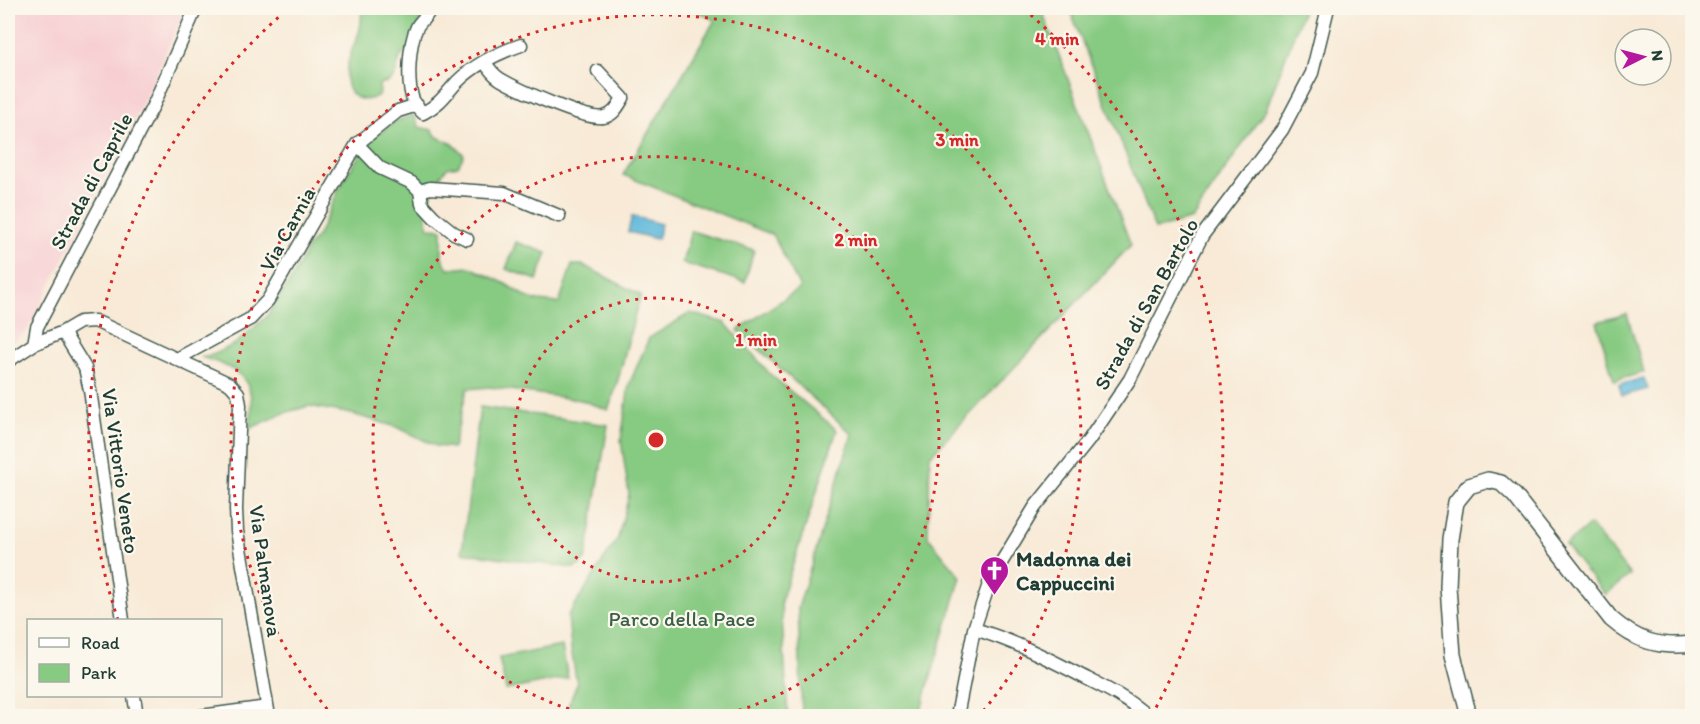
<svg xmlns="http://www.w3.org/2000/svg" width="1700" height="724" font-family="Itim,sans-serif">
  <style>
    .built { fill: #f7cfd3 }
    .green { fill: #87ca82; stroke: #53845b; stroke-width: 1.5 }
    .water { fill: #5db8db; stroke: #3e7a88; stroke-width: 1.5 }
    .lines { fill: none; stroke-linecap: round; stroke-linejoin: round }
    .minor-casing { stroke: #40574c; stroke-width: 15 }
    .tertiary-casing { stroke: #40574c; stroke-width: 18 }
    .minor { stroke: #fff; stroke-width: 12 }
    .tertiary { stroke: #fff; stroke-width: 15 }
    .ring { fill: none; stroke: #d62828; stroke-width: 3; stroke-dasharray: 3 6 }
    .labels { text-anchor: middle; dominant-baseline: central; stroke-width: 4.5; stroke-linejoin: round; paint-order: stroke }
    .street-label { font-size: 21px; fill: #1f3d34; stroke: #fbf7ec }
    .poi-label { font-size: 21px; font-weight: bold; fill: #1f3d34; stroke: #fbf7ec; text-anchor: start }
    .park-label { font-size: 21px; fill: #396048; stroke: #fbf7ec }
    .centre { fill: #d62828; stroke: #fbf7ec; stroke-width: 3 }
    .ring-label { font-size: 18px; text-anchor: middle; font-weight: bold; fill: #d62828; stroke: #fbf7ec; stroke-width: 4.5; stroke-linejoin: round; paint-order: stroke }
  </style>
  <rect width="100%" height="100%" fill="#fbf7ec"/>
  <filter id="ink" filterUnits="userSpaceOnUse"><feTurbulence type="fractalNoise" baseFrequency=".0167" numOctaves="2"/><feDisplacementMap in="SourceGraphic" scale="12" xChannelSelector="R" yChannelSelector="G"/><feConvolveMatrix kernelMatrix="1 2 1 2 8 2 1 2 1" color-interpolation-filters="sRGB"/></filter>
  <filter id="wash" filterUnits="userSpaceOnUse"><feTurbulence type="fractalNoise" baseFrequency=".008" numOctaves="4" result="noise"/><feDisplacementMap in="SourceGraphic" scale="24" xChannelSelector="R" yChannelSelector="G"/><feGaussianBlur stdDeviation="1.35" result="paint"/><feColorMatrix in="noise" values="0 0 0 0 0 0 0 0 0 0 0 0 0 0 0 0 0 1.4 0 .05"/><feComposite in="paint" operator="in"/></filter>
  <g filter="url(#wash)">
    <rect width="100%" height="100%" fill="#f8ead7"/>
    <path class="built" d="M 8,8 L 186,8 L 135,120 L 27,331 L 8,345 Z"/>
    <path class="green" d="M 362,8 L 425,8 L 409,49 C 393,57 402,74 388,82 C 385,83 382,83 379,84 L 380,94 C 373,99 366,102 358,98 C 335,89 351,51 358,35 C 362,27 361,16 362,8 Z
      M 689,8 L 1041,8 L 1131,245 L 930,456 L 928,537 L 961,577 L 919,716 L 802,716 L 798,608 L 852,434 L 738,330 L 800,288 L 773,235 L 623,175 L 715,20 Z
      M 1069,8 L 1304,8 L 1266,109 L 1192,219 L 1155,229 Z
      M 414,115 L 419,127 L 432,130 L 437,137 L 453,144 L 464,155 L 458,166 L 447,168 C 434,184 422,208 429,228 L 442,229 L 442,257 L 448,269 L 470,267 L 504,283 L 526,297 L 538,301 L 559,303 L 572,265 L 583,265 L 641,295 C 628,333 623,372 608,410 L 581,400 L 490,387 L 467,389 L 453,448 L 436,446 L 397,427 L 352,414 L 309,406 L 284,413 L 249,429 C 258,383 245,370 201,357 L 215,354 L 235,344 L 266,317 L 292,278 L 308,247 L 318,235 L 340,187 L 358,157 L 363,145 L 396,121 Z
      M 691,231 L 754,250 L 745,282 L 682,263 Z
      M 516,242 L 547,253 L 537,280 L 506,269 Z
      M 690,313 L 725,323 L 771,375 L 837,430 L 781,601 L 788,716 L 553,716 L 566,711 L 577,684 L 571,649 L 568,616 L 618,538 L 629,495 L 621,440 L 629,385 L 649,338 Z
      M 1627,314 L 1644,372 L 1614,381 L 1597,322 Z
      M 480,407 L 608,425 L 586,558 L 580,565 L 573,568 L 462,552 Z
      M 1590,525 L 1630,575 L 1605,595 L 1565,545 Z
      M 562,646 L 568,678 L 506,690 L 499,658 Z"/>
    <path class="water" d="M 632,216 L 661,224 L 657,239 L 628,232 Z
      M 1644,378 L 1648,389 L 1622,396 L 1619,385 Z"/>
  </g>
  <g filter="url(#ink)">
    <g class="lines">
      <defs>
        <path id="minor" d="M 430,8 C 429,16 421,19 417,27 C 409,43 406,85 414,102 C 416,106 420,110 423,113 C 440,104 445,95 457,82 C 474,65 498,53 521,45
          M 485,62 C 489,69 494,75 500,79 C 517,89 587,121 604,117 C 614,115 618,106 623,98 L 598,71
          M 357,144 L 380,168 L 412,183 L 420,191 L 422,204 L 434,217 L 454,233 L 467,239
          M 420,191 L 430,188 L 504,193 L 559,216
          M 63,332 L 85,368 L 90,390 L 123,620
          M 34,344 L 37,327 L 154,104 L 196,8
          M 177,359 L 250,319 L 268,300 L 357,144 L 398,111 L 417,105
          M 8,361 L 34,344 L 63,332 L 80,322 L 95,321 L 230,384 L 238,393 L 240,405 L 236,509 L 237,531 L 269,716
          M 974,629 C 1009,639 1043,656 1076,673 C 1101,686 1126,697 1147,716
          M 134,696 L 137,716
          M 201,716 L 267,707
          M 957,716 L 974,629 L 990,581 L 1035,507 L 1089,440 L 1130,379 L 1202,236 L 1282,130 L 1312,73 L 1328,8"/>
        <path id="tertiary" d="M 1469,716 L 1453,655 L 1448,587 L 1450,539 L 1456,502 L 1469,486 L 1488,480 L 1501,483 L 1515,496 L 1611,619 C 1636,641 1659,648 1692,644"/>
      </defs>
      <use href="#minor" class="minor-casing"/>
      <use href="#tertiary" class="tertiary-casing"/>
      <use href="#minor" class="minor"/>
      <use href="#tertiary" class="tertiary"/>
    </g>
  </g>
  <g class="ring">
    <circle cx="656" cy="440" r="142"/>
    <path d="M595 716A283 283 0 1 1 717 716"/>
    <path d="M333 716A425 425 0 1 1 979 716"/>
    <path d="M118 620A567 567 0 0 1 288 9M1024 9A567 567 0 0 1 1152 715"/>
  </g>
  <defs>
    <symbol id="church-pin" viewBox="-11 -11 22 30"><path d="M0 17L-7.5 6A9.5 9.5 0 1 1 7.5 6Z" fill="#b5179e" stroke="#fbf7ec"/><path d="M-1.2-6h2.4v3.5h3.3v2.4h-3.3V6h-2.4V-.1h-3.3v-2.4h3.3Z" fill="#fff"/></symbol>
  </defs>
  <g fill-rule="evenodd">
    <use href="#church-pin" x="978" y="554" width="33" height="45"/>
  </g>
  <g class="labels">
    <g class="street-label">
      <text transform="translate(91 181) rotate(-62)">Strada di Caprile</text>
      <text transform="translate(287 229) rotate(-61)">Via Carnia</text>
      <text transform="translate(1146 304) rotate(-61)">Strada di San Bartolo</text>
      <text transform="translate(121 471) rotate(82)">Via Vittorio Veneto</text>
      <text transform="translate(266 571) rotate(82)">Via Palmanova</text>
    </g>
    <g class="poi-label">
      <text x="1016" y="558">Madonna dei<tspan x="1016" dy="24">Cappuccini</tspan></text>
    </g>
    <g class="park-label">
      <text x="682" y="618">Parco della Pace</text>
    </g>
  </g>
  <circle cx="656" cy="440" r="9" class="centre"/>
  <g class="ring-label">
    <text x="1057" y="45">4 min</text>
    <text x="957" y="146">3 min</text>
    <text x="856" y="246">2 min</text>
    <text x="756" y="346">1 min</text>
  </g>
  <rect width="1700" height="724" fill="none" stroke="#fbf7ec" stroke-width="30"/>
  <rect x="27" y="619" width="195" height="78" fill="#fbf7ec" stroke="#a3ada2" stroke-width="1.5"/>
  <rect x="39" y="638" width="30" height="9" fill="#ffffff" stroke="#a3ada2" stroke-width="1.5"/>
  <text x="81" y="649" font-size="18" fill="#1f3d34">Road</text>
  <rect x="39" y="664" width="30" height="18" fill="#87ca82" stroke="#a3ada2" stroke-width="1.5"/>
  <text x="81" y="679" font-size="18" fill="#1f3d34">Park</text>
  <g transform="translate(1643 57) rotate(84)"><circle r="28" fill="#fbf7ec" stroke="#a3ada2" stroke-width="1.5"/>
  <path d="M0-4.5L10 22L0 15L-10 22Z" fill="#b5179e"/>
  <text y="-9" font-size="16" font-weight="bold" text-anchor="middle" fill="#1f3d34">N</text>
  </g>
</svg>
